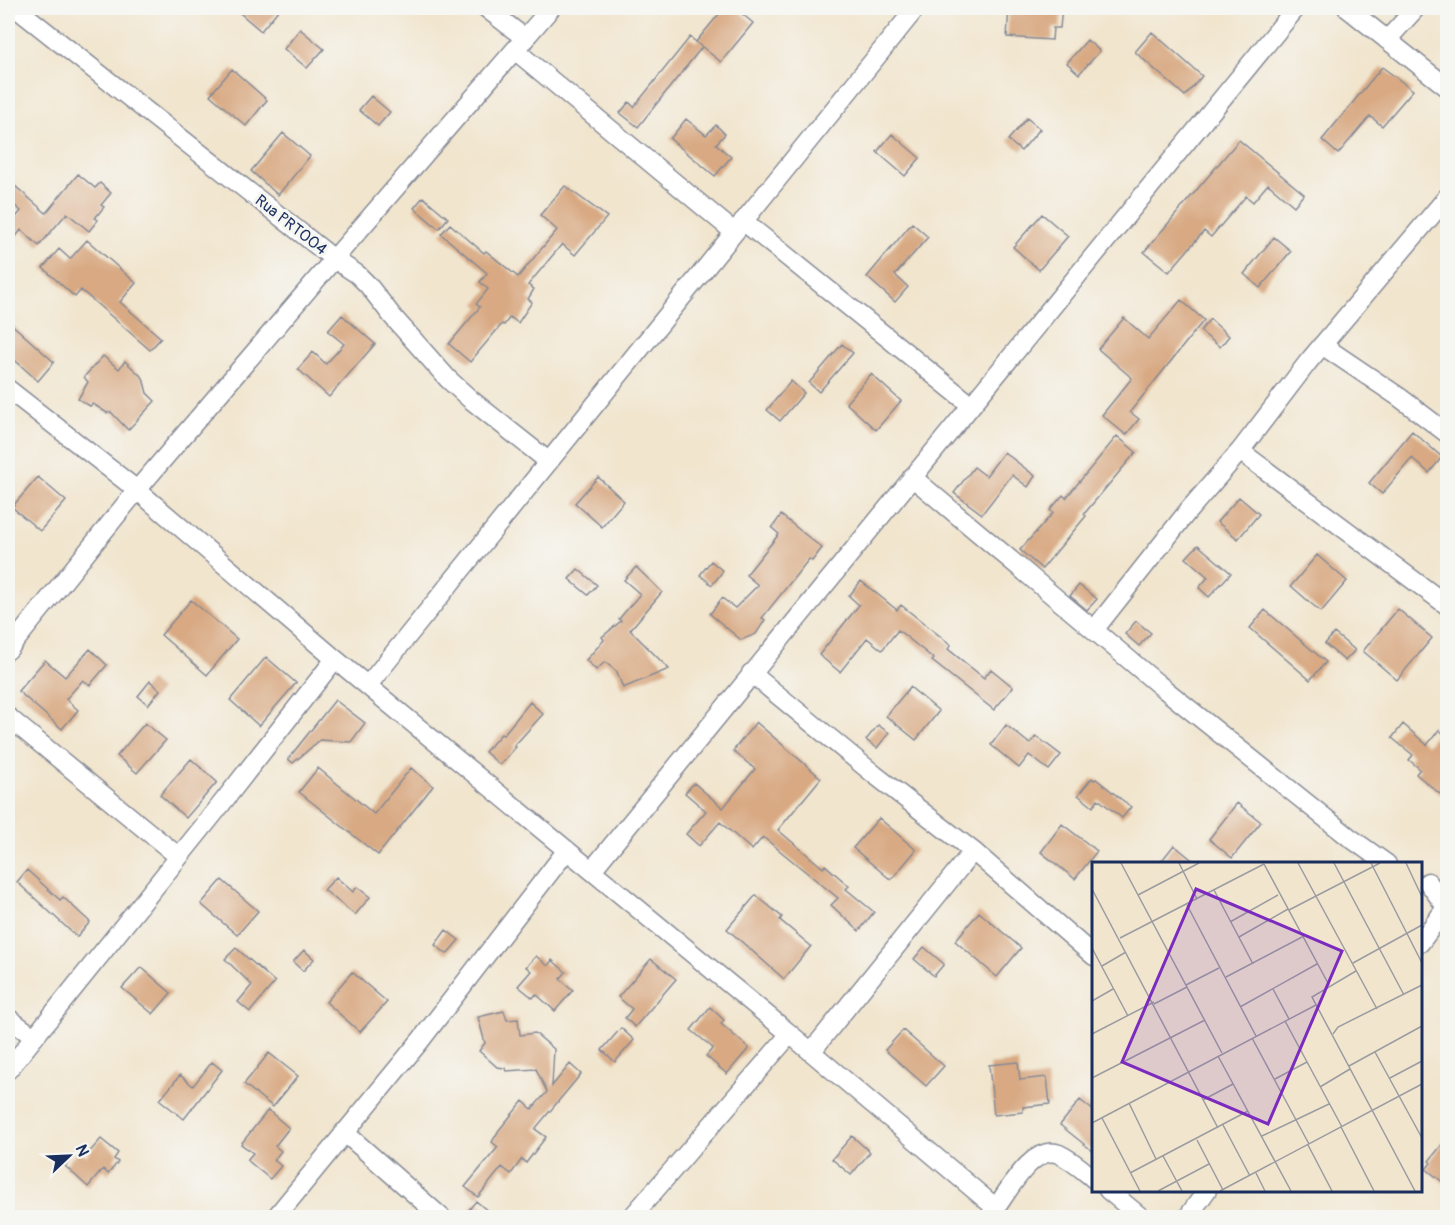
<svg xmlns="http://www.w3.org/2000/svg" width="1455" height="1225" font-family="Pangolin,sans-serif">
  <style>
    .building { fill: #d8a982 }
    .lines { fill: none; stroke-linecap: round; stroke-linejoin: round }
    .minor-casing { stroke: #868a96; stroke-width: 21 }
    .minor { stroke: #fff; stroke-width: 18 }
    .labels { text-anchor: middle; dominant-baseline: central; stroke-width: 6; stroke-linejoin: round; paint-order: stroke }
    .street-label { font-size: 16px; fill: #1b2f5e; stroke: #f6f6f2 }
    .inset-road { fill: none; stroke: #9b9ca1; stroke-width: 1.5 }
    .view { fill: #7b2cbf; fill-opacity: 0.15; stroke: #7b2cbf; stroke-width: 3 }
    .inset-edge { fill: none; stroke: #1b2f5e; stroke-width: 3 }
  </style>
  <rect width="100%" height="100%" fill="#f6f6f2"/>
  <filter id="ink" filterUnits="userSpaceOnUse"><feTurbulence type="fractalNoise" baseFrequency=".0167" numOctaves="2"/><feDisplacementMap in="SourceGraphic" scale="12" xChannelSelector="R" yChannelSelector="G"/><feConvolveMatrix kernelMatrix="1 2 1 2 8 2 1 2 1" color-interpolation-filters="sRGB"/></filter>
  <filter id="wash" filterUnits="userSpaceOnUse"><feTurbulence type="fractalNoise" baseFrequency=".008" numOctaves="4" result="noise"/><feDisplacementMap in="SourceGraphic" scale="24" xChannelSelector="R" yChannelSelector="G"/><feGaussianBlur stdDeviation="1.35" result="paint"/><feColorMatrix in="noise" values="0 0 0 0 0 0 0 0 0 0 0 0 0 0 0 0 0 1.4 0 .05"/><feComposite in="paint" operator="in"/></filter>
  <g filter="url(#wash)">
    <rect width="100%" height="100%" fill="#f1e5ce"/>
    <g id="blocks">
      <path class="building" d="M 234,8 L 280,8 L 261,31 Z
        M 724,8 L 735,8 L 753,23 L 721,62 L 696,42 Z
        M 1009,8 L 1062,8 L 1060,28 L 1053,28 L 1052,40 L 1007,37 Z
        M 300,29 L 324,49 L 307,68 L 284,49 Z
        M 1152,32 L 1202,76 L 1185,96 L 1135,52 Z
        M 690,37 L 702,47 L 638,127 L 620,113 L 629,102 L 634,107 Z
        M 1087,40 L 1100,51 L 1079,74 L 1067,63 Z
        M 1382,67 L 1413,90 L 1382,126 L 1370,116 L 1338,154 L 1322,140 Z
        M 232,69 L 267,100 L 246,126 L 210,95 Z
        M 371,96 L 390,112 L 378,126 L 359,110 Z
        M 1027,118 L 1040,129 L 1021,151 L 1008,140 Z
        M 686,119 L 706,135 L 716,125 L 725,134 L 716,144 L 731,157 L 715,176 L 670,139 Z
        M 283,133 L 310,156 L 278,195 L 251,171 Z
        M 892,134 L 920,158 L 905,176 L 877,152 Z
        M 1239,140 L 1304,194 L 1294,206 L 1268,184 L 1253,202 L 1246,196 L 1211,237 L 1204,231 L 1169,272 L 1144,252 Z
        M 78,174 L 95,188 L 100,183 L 111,193 L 101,205 L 104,207 L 95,218 L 98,220 L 89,231 L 67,213 L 39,246 L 21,230 L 8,247 L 8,227 L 21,211 L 8,200 L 8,180 L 46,213 Z
        M 565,186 L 607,217 L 575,255 L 562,244 L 528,285 L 534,289 L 528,299 L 532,302 L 518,323 L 510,317 L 504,325 L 502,324 L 470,362 L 449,344 L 480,307 L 476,304 L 488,289 L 480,282 L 487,273 L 441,234 L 450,224 L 484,253 L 486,251 L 518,277 L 557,230 L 540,215 Z
        M 423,197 L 448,218 L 439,229 L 414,208 Z
        M 1042,214 L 1068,236 L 1039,270 L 1013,247 Z
        M 912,223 L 928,237 L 895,275 L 908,287 L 895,302 L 867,277 Z
        M 1274,237 L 1291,251 L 1260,288 L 1244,274 Z
        M 87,240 L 136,283 L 120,302 L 161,338 L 150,350 L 81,290 L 75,297 L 43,268 L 59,249 L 70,259 Z
        M 1181,300 L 1204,320 L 1130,412 L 1139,419 L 1126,435 L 1102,415 L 1132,378 L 1098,349 L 1124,318 L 1148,339 Z
        M 342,315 L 375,344 L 329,397 L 298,369 L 313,352 L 326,364 L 344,344 L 328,331 Z
        M 1210,319 L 1229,336 L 1220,347 L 1200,331 Z
        M 8,321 L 54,362 L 38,381 L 8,354 Z
        M 842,344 L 853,353 L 819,392 L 809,383 Z
        M 103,356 L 119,369 L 125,361 L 143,378 L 147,393 L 155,401 L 128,430 L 111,412 L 107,413 L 93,404 L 90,406 L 78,399 L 88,382 L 84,377 Z
        M 871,374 L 901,401 L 876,430 L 846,403 Z
        M 791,381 L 804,393 L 780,421 L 767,410 Z
        M 1412,431 L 1442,457 L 1429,473 L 1412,458 L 1382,494 L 1369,483 Z
        M 1117,436 L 1136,452 L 1084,514 L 1086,516 L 1042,569 L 1020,550 L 1053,513 L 1050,510 L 1063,495 L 1066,498 Z
        M 1004,452 L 1035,476 L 1028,487 L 1012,475 L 982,514 L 954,493 L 974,467 L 986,476 Z
        M 38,477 L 66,501 L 40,531 L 12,507 Z
        M 598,477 L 624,501 L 602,527 L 575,503 Z
        M 1239,497 L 1259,514 L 1238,539 L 1217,522 Z
        M 781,515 L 822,548 L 812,561 L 809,559 L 762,618 L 765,620 L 756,634 L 741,640 L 710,614 L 722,598 L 735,608 L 758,585 L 746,575 L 779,534 L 772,528 Z
        M 1198,545 L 1231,573 L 1209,597 L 1199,588 L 1208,577 L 1186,558 Z
        M 1317,555 L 1347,581 L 1321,612 L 1291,586 Z
        M 711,561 L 723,571 L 712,585 L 700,575 Z
        M 636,567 L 662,592 L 630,630 L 669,669 L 623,688 L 617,672 L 605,662 L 596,670 L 586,660 L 604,640 L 602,637 L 621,621 L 619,619 L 640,594 L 624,580 Z
        M 578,569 L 597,585 L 588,595 L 569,579 Z
        M 861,581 L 897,610 L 901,605 L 951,645 L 948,649 L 984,678 L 991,669 L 1013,687 L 994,710 L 932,661 L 934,659 L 898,630 L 882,650 L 867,638 L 840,672 L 819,655 L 859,605 L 849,596 Z
        M 1079,585 L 1097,599 L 1087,610 L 1070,596 Z
        M 191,600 L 237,639 L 207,675 L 161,635 Z
        M 1398,609 L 1432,638 L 1397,680 L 1363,651 Z
        M 1265,610 L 1326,662 L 1310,680 L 1250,628 Z
        M 1136,621 L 1151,633 L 1139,646 L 1125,634 Z
        M 1334,633 L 1355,650 L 1345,661 L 1325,644 Z
        M 90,649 L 107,665 L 90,685 L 83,680 L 66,699 L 78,710 L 62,729 L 18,691 L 45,660 L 65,677 Z
        M 266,657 L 296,683 L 259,726 L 230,700 Z
        M 150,681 L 160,690 L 148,705 L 138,696 Z
        M 910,687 L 939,711 L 916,740 L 886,716 Z
        M 335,700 L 365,723 L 351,742 L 320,740 L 293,763 L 288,759 Z
        M 530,702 L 543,714 L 514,746 L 516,747 L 500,765 L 485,752 L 501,734 L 503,735 Z
        M 756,722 L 821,778 L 778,830 L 823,868 L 825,865 L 849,886 L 846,889 L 874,912 L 859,931 L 831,905 L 838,898 L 763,837 L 752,850 L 720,822 L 699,846 L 686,834 L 706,811 L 685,793 L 694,783 L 723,808 L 755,769 L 733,751 Z
        M 145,723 L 166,740 L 137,773 L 117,756 Z
        M 1403,724 L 1427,745 L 1439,730 L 1448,737 L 1448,784 L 1440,794 L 1416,774 L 1420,769 L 1409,760 L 1413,755 L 1392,738 Z
        M 878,725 L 889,733 L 877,748 L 866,740 Z
        M 1006,725 L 1030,744 L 1036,736 L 1061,755 L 1049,770 L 1029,755 L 1019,768 L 991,745 Z
        M 191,759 L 217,782 L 186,818 L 160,795 Z
        M 318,768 L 374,814 L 411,768 L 433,786 L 378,855 L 299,792 Z
        M 1092,778 L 1094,780 L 1096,779 L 1131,807 L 1122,818 L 1098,799 L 1093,807 L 1078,795 Z
        M 1237,803 L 1261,822 L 1232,858 L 1209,839 Z
        M 879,818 L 916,850 L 891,880 L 853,848 Z
        M 1062,824 L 1097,851 L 1075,879 L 1041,852 Z
        M 1174,845 L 1197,864 L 1159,864 Z
        M 27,870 L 60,900 L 63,897 L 90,922 L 77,937 L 17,882 Z
        M 336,877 L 353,892 L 357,887 L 370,897 L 355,915 L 324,890 Z
        M 222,880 L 258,911 L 237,935 L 201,904 Z
        M 756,895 L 782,917 L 780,920 L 811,946 L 784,979 L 727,929 Z
        M 979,912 L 1021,948 L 997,977 L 955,941 Z
        M 446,930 L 459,940 L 447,954 L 435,945 Z
        M 924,947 L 944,964 L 934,976 L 914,959 Z
        M 236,948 L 275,982 L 250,1012 L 238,1002 L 252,985 L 225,959 Z
        M 304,950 L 314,959 L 303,971 L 293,962 Z
        M 536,956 L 548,966 L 552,960 L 566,972 L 560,979 L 573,990 L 555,1011 L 536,994 L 533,998 L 518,986 L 531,971 L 526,967 Z
        M 651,959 L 676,979 L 635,1027 L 625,1018 L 632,1009 L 618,997 Z
        M 141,967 L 171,993 L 153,1014 L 122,988 Z
        M 352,972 L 387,1002 L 360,1032 L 326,1002 Z
        M 710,1007 L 724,1020 L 721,1024 L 749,1048 L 727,1074 L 706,1056 L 713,1048 L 691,1030 Z
        M 504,1011 L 507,1020 L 518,1019 L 520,1035 L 535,1033 L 554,1049 L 552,1086 L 570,1064 L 581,1074 L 535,1129 L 546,1137 L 526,1163 L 522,1159 L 511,1174 L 502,1167 L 478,1197 L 465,1187 L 498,1147 L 492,1142 L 499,1130 L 523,1101 L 532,1109 L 547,1092 L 536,1069 L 506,1071 L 505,1068 L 497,1067 L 479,1051 L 485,1043 L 478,1017 Z
        M 621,1028 L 634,1040 L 615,1062 L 602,1050 Z
        M 903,1030 L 944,1066 L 926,1086 L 885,1050 Z
        M 269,1053 L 298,1076 L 273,1107 L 244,1084 Z
        M 212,1062 L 222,1070 L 184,1119 L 160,1100 L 180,1075 L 193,1086 Z
        M 1018,1062 L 1020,1080 L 1047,1077 L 1050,1104 L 1023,1107 L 1023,1112 L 994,1115 L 989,1065 Z
        M 1080,1100 L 1094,1111 L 1094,1152 L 1060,1125 Z
        M 268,1110 L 289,1128 L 275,1146 L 281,1151 L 274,1160 L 281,1166 L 270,1179 L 247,1160 L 253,1153 L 241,1144 Z
        M 852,1136 L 870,1152 L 851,1175 L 832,1159 Z
        M 1448,1137 L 1448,1186 L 1426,1169 L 1431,1163 L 1429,1161 Z
        M 101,1139 L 118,1153 L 114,1159 L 118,1162 L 108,1174 L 103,1169 L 88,1187 L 65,1166 L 79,1149 L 86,1156 Z
        M 476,1201 L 496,1218 L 462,1218 Z"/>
    </g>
  </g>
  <g filter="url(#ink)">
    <use href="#blocks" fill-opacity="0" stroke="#868a96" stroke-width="1.5"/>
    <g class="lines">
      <defs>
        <path id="minor" d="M 16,8 L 334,259 L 357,274 L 368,285 L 393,317 L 448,379 L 470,399 L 548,461
          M 486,8 L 526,39
          M 1347,8 L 1448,88
          M 1387,40 L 1416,8
          M 516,51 L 734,232
          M 743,221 L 971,405
          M 1322,345 L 1399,397 L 1448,434
          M 8,389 L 137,490 L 335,659 L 790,1034 L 996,1208
          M 1240,451 L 1448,606
          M 912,477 L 1158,684 L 1349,837 L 1387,864
          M 1094,630 L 1188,511 L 1240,451 L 1308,362 L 1448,196
          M 8,650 L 137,490 L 334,259 L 551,8
          M 751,673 L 875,775 L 973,851 L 1094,956
          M 368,685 L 916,8
          M 8,717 L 179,857
          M 592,870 L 1296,8
          M 1428,882 L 1446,907
          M 1420,943 L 1448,905
          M 8,1018 L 34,1037
          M 811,1052 L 973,851
          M 8,1070 L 219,807 L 335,659
          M 344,1132 L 442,1218
          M 1108,1190 L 1142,1218
          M 990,1216 C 1005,1198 1031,1143 1059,1154 C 1072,1160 1083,1170 1094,1179
          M 275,1218 L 420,1041 L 567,850
          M 631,1218 L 790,1034
          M 1187,1218 L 1207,1190"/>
      </defs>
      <use href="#minor" class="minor-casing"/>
      <use href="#minor" class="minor"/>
    </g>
  </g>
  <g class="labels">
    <g class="street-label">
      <text transform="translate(291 225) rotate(38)">Rua PRT004</text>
    </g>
  </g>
  <g transform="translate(1092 862)">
    <rect width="330" height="330" fill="#f1e5ce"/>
    <path class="inset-road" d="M 29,1 L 130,191M 87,1 L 105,37M 206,1 L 285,147M 242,1 L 312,133M 279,1 L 330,101M 314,1 L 330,35M 172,2 L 237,123M 0,27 L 126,266M 122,28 L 161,102M 46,33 L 107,1M 95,43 L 164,174M 197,48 L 288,1M 138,60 L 186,33M 147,75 L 196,47M 28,76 L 172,2M 0,86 L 36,154M 261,101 L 330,63M 10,104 L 34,90M 264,109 L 220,135 L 323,329M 134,115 L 212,74M 94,123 L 127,106M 181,127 L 197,157M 0,139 L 21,127M 62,142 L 95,125M 148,145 L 225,102M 193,159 L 250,265M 0,172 L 62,140M 241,172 L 246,165 L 330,123M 160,176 L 217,282M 283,190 L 330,276M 126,194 L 199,329M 257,204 L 330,164M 0,216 L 113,158M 298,216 L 330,199M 183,217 L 215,200M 228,225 L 258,207M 111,238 L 141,222M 37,241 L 64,297M 10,256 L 48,329M 0,261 L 224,143M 131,263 L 158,314M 249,265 L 282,329M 170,274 L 237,242M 105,278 L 131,328M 216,283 L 240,329M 71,294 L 90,329M 38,311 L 156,249M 164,311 L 173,329M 66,329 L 117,302M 128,329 L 330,222"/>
    <path class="view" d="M 104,27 L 250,89 L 176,262 L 30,200 Z"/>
    <rect width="330" height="330" class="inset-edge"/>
  </g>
  <rect width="1455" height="1225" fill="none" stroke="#f6f6f2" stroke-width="30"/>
  <g transform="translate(69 1156) rotate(67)" stroke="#f6f6f2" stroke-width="4.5" paint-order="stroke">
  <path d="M0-4.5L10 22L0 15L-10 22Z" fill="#1b2f5e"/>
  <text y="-9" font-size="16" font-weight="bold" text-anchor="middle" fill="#1b2f5e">N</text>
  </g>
</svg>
